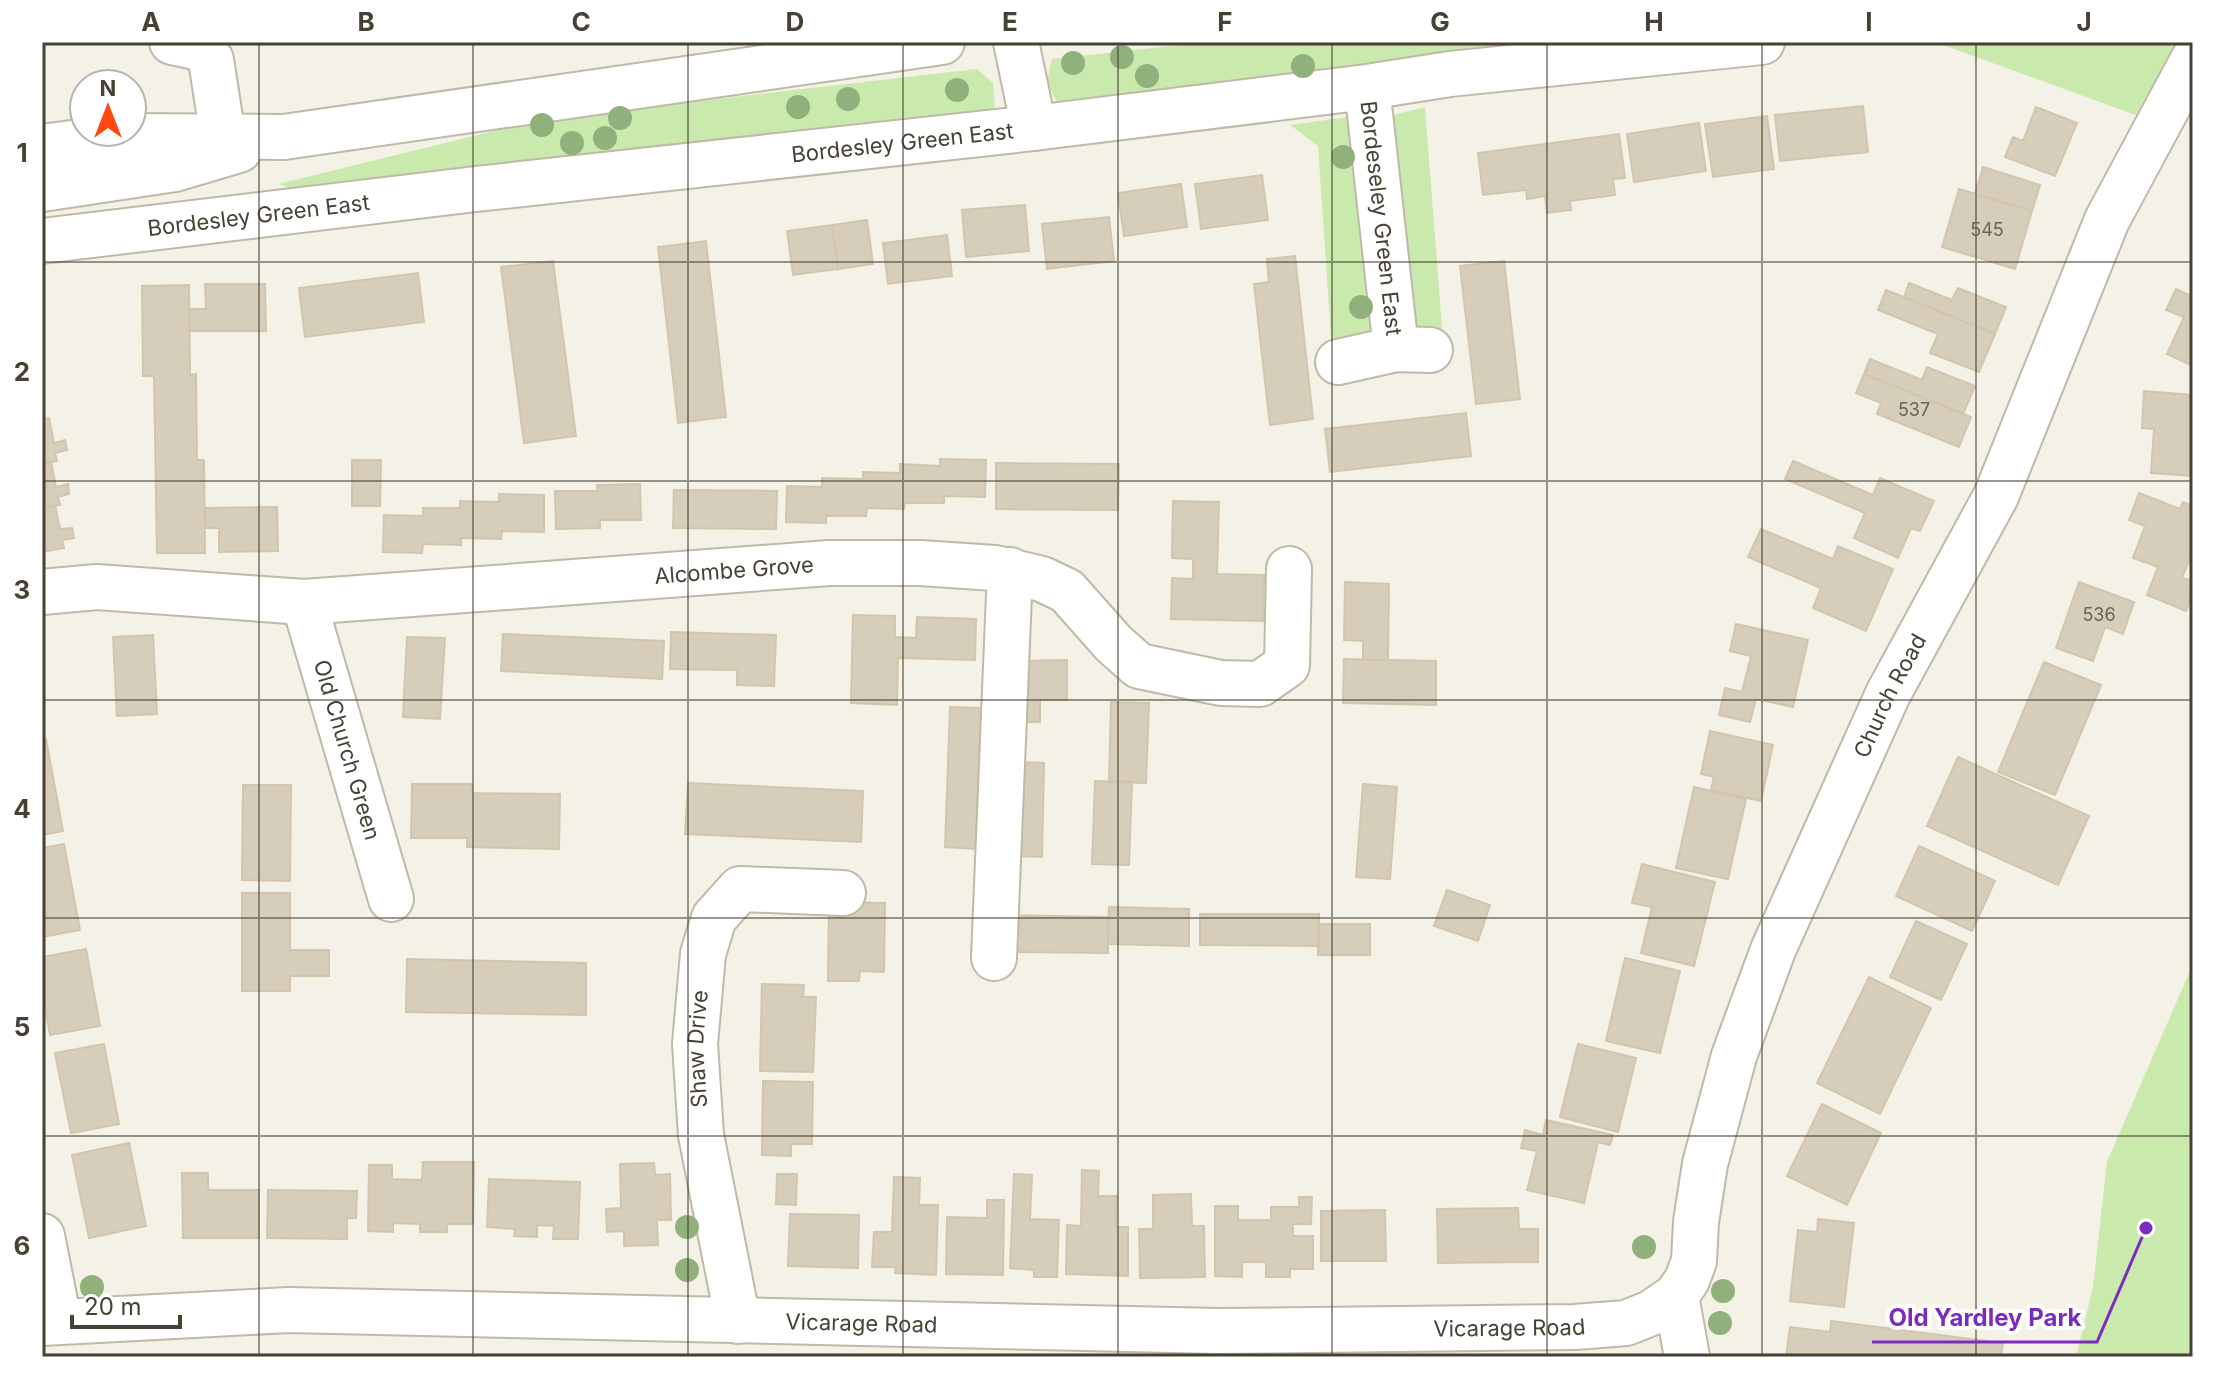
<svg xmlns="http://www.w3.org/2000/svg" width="2235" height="1399" font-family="Inter,sans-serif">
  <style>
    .green { fill: #c9eaac }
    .building { fill: #d6cdbb; stroke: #d1c6ad; stroke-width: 2 }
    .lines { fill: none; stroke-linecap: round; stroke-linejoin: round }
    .minor-casing { stroke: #c0b9a8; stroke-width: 48 }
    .minor { stroke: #fff; stroke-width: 44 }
    .tree { fill: #90b07c }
    .grid { fill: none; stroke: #474135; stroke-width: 2; stroke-opacity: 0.55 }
    .labels { text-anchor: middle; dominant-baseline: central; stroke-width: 8; stroke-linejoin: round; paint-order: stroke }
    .number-label { font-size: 18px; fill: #6b6456 }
    .street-label { font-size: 22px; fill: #474135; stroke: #fff }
    .leader { fill: none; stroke: #7b2cbf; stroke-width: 3 }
    .callout-dot { fill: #7b2cbf; stroke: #fff; stroke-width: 3 }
    .callout-label { font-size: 24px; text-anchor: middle; font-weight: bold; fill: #7b2cbf; stroke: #fff; stroke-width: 8; stroke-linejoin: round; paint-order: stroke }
    .neatline { fill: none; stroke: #474135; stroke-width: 3 }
    .grid-label { font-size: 26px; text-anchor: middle; font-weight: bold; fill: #474135 }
  </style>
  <rect width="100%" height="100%" fill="#f4f1e6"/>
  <path class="green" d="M 1209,42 L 1590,42 L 1057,102 L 1047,81 L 1052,59 Z
    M 1943,42 L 2176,42 L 2141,117 L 1943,45 Z
    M 977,69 L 993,83 L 995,107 L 970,120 L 296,190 L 278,184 L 543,119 Z
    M 1425,107 L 1443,340 L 1409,335 L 1388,124 L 1394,115 Z
    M 1348,117 L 1359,128 L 1382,335 L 1332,352 L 1318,146 L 1290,125 Z
    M 2193,964 L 2193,1357 L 2076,1357 L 2093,1287 L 2107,1162 Z"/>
  <path class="building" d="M 1863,106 L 1868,152 L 1780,161 L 1775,115 Z
    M 2036,107 L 2077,123 L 2055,176 L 2005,157 L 2013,137 L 2023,141 Z
    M 1767,116 L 1774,169 L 1713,177 L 1705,124 Z
    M 1699,123 L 1706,171 L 1634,182 L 1627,134 Z
    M 1619,134 L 1625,178 L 1613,179 L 1615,195 L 1570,201 L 1571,210 L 1547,213 L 1545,196 L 1527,199 L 1526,190 L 1483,195 L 1478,153 Z
    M 1983,167 L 2040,185 L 2032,211 L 1975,194 Z
    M 1262,175 L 1268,220 L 1201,229 L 1195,184 Z
    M 1181,184 L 1187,227 L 1124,236 L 1118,193 Z
    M 1959,189 L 2032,211 L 2015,269 L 1942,247 Z
    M 1025,205 L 1029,251 L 966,257 L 962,210 Z
    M 1109,217 L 1114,261 L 1047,269 L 1042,224 Z
    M 867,220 L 873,264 L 838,269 L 832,225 Z
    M 832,225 L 838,269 L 793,275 L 787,231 Z
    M 947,235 L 952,276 L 888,284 L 883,243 Z
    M 706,241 L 726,417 L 678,423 L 658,247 Z
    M 1295,256 L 1313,419 L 1270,425 L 1254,284 L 1269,282 L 1267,259 Z
    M 553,261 L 576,436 L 524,443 L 501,267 Z
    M 1504,261 L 1520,399 L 1476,404 L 1460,266 Z
    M 418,273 L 424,322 L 305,337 L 299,288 Z
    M 1909,283 L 1952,300 L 1958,288 L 2006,307 L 1995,334 L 1904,297 Z
    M 205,284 L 265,284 L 266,331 L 189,331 L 189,309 L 206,309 Z
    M 189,285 L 190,375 L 196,374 L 197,460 L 204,460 L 205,553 L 157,553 L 154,376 L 143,376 L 142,286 Z
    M 2176,289 L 2193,297 L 2193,366 L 2167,354 L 2184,317 L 2166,310 Z
    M 1886,290 L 1995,334 L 1979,372 L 1930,353 L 1938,334 L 1878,310 Z
    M 1870,359 L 1922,380 L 1927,367 L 1975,386 L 1963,414 L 1864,374 Z
    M 1864,374 L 1971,417 L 1959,447 L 1877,414 L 1881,403 L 1856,393 Z
    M 2144,391 L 2193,395 L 2193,476 L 2151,473 L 2154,429 L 2142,428 Z
    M 1466,413 L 1471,456 L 1330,472 L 1325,429 Z
    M 49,418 L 54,443 L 65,440 L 67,450 L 55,453 L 57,461 L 42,464 L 42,419 Z
    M 940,459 L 986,460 L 985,497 L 944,496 L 944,503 L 905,503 L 904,509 L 867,508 L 866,516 L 826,516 L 826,523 L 786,522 L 787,486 L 822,487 L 822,478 L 863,479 L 863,472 L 900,473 L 900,464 L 940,466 Z
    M 352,460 L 381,460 L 380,506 L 352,506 Z
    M 51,461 L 56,487 L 68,484 L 69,494 L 58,497 L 60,505 L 42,508 L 42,463 Z
    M 1793,461 L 1873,495 L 1880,478 L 1934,501 L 1920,531 L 1911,528 L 1898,558 L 1854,538 L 1865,513 L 1785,479 Z
    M 996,463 L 1119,464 L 1118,510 L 996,509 Z
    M 640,484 L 641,520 L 600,520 L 600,528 L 556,529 L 555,491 L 598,491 L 597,485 Z
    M 674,490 L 777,491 L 776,529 L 673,528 Z
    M 2139,493 L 2180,509 L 2183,502 L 2193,506 L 2193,550 L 2182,578 L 2193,581 L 2193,593 L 2186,611 L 2147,595 L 2158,567 L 2133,558 L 2145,526 L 2129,520 Z
    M 499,494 L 544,495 L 544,532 L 502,531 L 501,539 L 461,538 L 461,545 L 423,544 L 422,553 L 383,552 L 384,515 L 423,516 L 423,508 L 460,508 L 460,501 L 499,502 Z
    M 1173,501 L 1219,502 L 1217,574 L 1264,575 L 1263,621 L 1171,619 L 1172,578 L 1193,579 L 1193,559 L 1172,558 Z
    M 55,505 L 60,529 L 72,528 L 74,538 L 62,540 L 64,548 L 42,552 L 42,507 Z
    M 277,507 L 278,551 L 219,552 L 219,528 L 205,528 L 205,508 Z
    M 1761,529 L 1833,559 L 1838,546 L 1893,569 L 1866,631 L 1813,608 L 1821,588 L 1748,557 Z
    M 1345,582 L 1389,584 L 1388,660 L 1363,660 L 1363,641 L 1344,640 Z
    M 2079,582 L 2134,602 L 2123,634 L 2105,627 L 2093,661 L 2056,648 Z
    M 853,615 L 895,616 L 895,637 L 916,638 L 917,617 L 976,619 L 975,660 L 898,658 L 897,705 L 851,703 Z
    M 1736,624 L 1808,640 L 1793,707 L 1756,699 L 1750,722 L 1719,715 L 1725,688 L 1742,692 L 1751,656 L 1730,651 Z
    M 671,632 L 776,635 L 774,686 L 737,685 L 737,670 L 670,669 Z
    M 503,634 L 664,641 L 662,679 L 501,671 Z
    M 153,635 L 157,714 L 117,716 L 113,637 Z
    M 407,637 L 445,638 L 440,719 L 403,717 Z
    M 1344,659 L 1436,661 L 1436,705 L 1343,703 Z
    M 1067,660 L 1067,700 L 1040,700 L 1040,722 L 1018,722 L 1018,661 Z
    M 2044,662 L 2101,685 L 2055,795 L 1998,772 Z
    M 1111,702 L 1149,703 L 1146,783 L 1109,782 Z
    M 950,707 L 982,708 L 977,849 L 945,847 Z
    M 1710,731 L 1773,745 L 1761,801 L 1711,790 L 1714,777 L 1701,774 Z
    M 46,739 L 63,831 L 42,835 L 42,740 Z
    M 1958,757 L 2089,816 L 2058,885 L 1927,826 Z
    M 1017,762 L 1044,763 L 1042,857 L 1015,856 Z
    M 1095,781 L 1132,782 L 1129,865 L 1092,864 Z
    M 688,783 L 863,791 L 861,842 L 685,834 Z
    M 412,784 L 472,784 L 472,793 L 560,794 L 559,849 L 467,847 L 467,838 L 411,838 Z
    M 1363,784 L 1397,787 L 1390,879 L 1356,877 Z
    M 243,785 L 291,785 L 290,881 L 242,880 Z
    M 1694,787 L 1746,799 L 1728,879 L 1676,868 Z
    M 64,844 L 80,930 L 42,937 L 42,848 Z
    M 1919,846 L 1995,881 L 1972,931 L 1896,896 Z
    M 1642,864 L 1715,882 L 1694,966 L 1641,953 L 1652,907 L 1632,903 Z
    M 1447,890 L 1490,905 L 1478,941 L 1434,926 Z
    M 242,893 L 290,893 L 290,950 L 329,950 L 329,976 L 290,976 L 290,991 L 242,991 Z
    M 829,902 L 885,903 L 884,972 L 860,971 L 859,981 L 828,981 Z
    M 1109,907 L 1189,909 L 1189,946 L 1108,944 Z
    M 1200,914 L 1319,914 L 1319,946 L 1200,945 Z
    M 1009,915 L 1108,917 L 1108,953 L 1009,952 Z
    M 1916,921 L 1967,944 L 1941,1000 L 1890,977 Z
    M 1319,924 L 1370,924 L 1370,955 L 1318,955 Z
    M 86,949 L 100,1026 L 50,1035 L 42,989 L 42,957 Z
    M 1625,958 L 1680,971 L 1660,1053 L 1606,1041 Z
    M 407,959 L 586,963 L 586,1015 L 406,1012 Z
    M 1869,977 L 1931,1008 L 1880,1114 L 1817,1083 Z
    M 762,984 L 804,985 L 803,997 L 816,997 L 813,1072 L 760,1071 Z
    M 104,1044 L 119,1124 L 71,1133 L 55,1053 Z
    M 1578,1044 L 1636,1058 L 1618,1132 L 1560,1117 Z
    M 763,1081 L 813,1082 L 812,1144 L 791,1144 L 791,1156 L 762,1155 Z
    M 1822,1104 L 1881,1133 L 1847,1205 L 1787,1176 Z
    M 1546,1120 L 1613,1135 L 1610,1145 L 1598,1142 L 1584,1203 L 1527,1190 L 1537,1151 L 1521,1148 L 1525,1130 L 1543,1135 Z
    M 129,1143 L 146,1226 L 89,1238 L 72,1155 Z
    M 423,1162 L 474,1162 L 473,1224 L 447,1224 L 447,1232 L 420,1232 L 420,1224 L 393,1223 L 393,1232 L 368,1231 L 369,1165 L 392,1165 L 392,1179 L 422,1180 Z
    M 654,1163 L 655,1175 L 670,1174 L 671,1220 L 657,1220 L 658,1245 L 624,1246 L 624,1231 L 607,1232 L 606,1209 L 621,1208 L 620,1164 Z
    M 1082,1170 L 1099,1171 L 1098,1196 L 1117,1196 L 1116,1227 L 1128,1227 L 1128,1276 L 1066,1274 L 1067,1225 L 1081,1226 Z
    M 182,1173 L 208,1173 L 208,1190 L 259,1190 L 259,1238 L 183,1238 Z
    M 777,1174 L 797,1174 L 796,1205 L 776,1204 Z
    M 1014,1174 L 1032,1175 L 1030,1219 L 1059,1220 L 1057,1277 L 1034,1277 L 1034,1270 L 1010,1268 Z
    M 894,1177 L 920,1178 L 919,1205 L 938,1205 L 936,1275 L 895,1273 L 896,1267 L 872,1267 L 874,1232 L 892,1232 Z
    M 489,1179 L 580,1182 L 578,1239 L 553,1239 L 554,1226 L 537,1225 L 537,1237 L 514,1236 L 515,1229 L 487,1227 Z
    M 268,1190 L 357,1191 L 356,1218 L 347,1218 L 347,1239 L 267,1238 Z
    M 1191,1194 L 1192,1226 L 1204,1226 L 1205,1277 L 1140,1278 L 1139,1229 L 1153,1229 L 1153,1195 Z
    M 1299,1197 L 1312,1197 L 1311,1224 L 1293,1224 L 1293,1236 L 1313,1236 L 1313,1269 L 1290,1269 L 1290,1277 L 1266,1277 L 1266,1262 L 1242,1262 L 1242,1277 L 1215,1276 L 1215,1206 L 1238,1206 L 1238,1220 L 1271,1220 L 1271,1207 L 1299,1207 Z
    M 987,1200 L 1004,1200 L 1003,1275 L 946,1274 L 947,1217 L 987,1218 Z
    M 1518,1208 L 1519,1229 L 1538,1229 L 1538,1262 L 1438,1263 L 1437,1209 Z
    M 1385,1210 L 1386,1261 L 1321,1261 L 1321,1211 Z
    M 790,1214 L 859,1215 L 858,1268 L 788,1266 Z
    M 1818,1219 L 1854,1223 L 1844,1307 L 1790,1301 L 1798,1230 L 1817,1232 Z
    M 1831,1321 L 2003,1343 L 2001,1357 L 1786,1357 L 1790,1327 L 1830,1332 Z"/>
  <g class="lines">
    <defs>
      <g id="minor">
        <path d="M 172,42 L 200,48 L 211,60 L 223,137"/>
        <path d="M 1016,42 L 1034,128"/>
        <path id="s1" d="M 1367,87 L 1396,349"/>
        <path d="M 42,147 L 124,136 L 284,137 L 942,42"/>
        <path d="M 42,189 L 175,169 L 239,150"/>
        <path id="s2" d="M 42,241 L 476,189 L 1034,128 L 1367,87 L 1450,74 L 1762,42"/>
        <path d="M 1338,362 L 1396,349 L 1430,350"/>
        <path id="s3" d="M 42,592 L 97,587 L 304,602 L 829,563 L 920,563 L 995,568 L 1042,579 L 1067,591 L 1114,644 L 1139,666 L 1221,683 L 1260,684 L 1287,665 L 1289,569"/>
        <path id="s4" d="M 304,602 L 391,899"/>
        <path d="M 994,958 L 1010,570"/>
        <path d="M 42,1236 L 59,1322"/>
        <path d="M 1676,1296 L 1687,1357"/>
        <path id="s5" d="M 738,1321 L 701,1135 L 695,1044 L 703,954 L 714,918 L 740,889 L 843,893"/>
        <path id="s6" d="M 42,1323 L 289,1310 L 1219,1331 L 1575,1327 L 1626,1323 L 1651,1313 L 1676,1296 L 1687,1280 L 1694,1261 L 1696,1222 L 1705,1164 L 1734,1056 L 1773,950 L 1888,694 L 1996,496 L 2107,220 L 2193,60"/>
      </g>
    </defs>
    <use href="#minor" class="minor-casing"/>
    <use href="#minor" class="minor"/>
  </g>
  <g class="tree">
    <circle cx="1122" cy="57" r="12"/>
    <circle cx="1073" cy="63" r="12"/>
    <circle cx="1303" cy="66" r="12"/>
    <circle cx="1147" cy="76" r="12"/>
    <circle cx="957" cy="90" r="12"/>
    <circle cx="848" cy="99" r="12"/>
    <circle cx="798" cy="107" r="12"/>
    <circle cx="620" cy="118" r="12"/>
    <circle cx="542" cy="125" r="12"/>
    <circle cx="605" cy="138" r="12"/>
    <circle cx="572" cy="143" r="12"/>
    <circle cx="1343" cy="157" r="12"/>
    <circle cx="1361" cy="307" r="12"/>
    <circle cx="687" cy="1227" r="12"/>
    <circle cx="1644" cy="1247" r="12"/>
    <circle cx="687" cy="1270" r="12"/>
    <circle cx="92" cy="1287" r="12"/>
    <circle cx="1723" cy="1291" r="12"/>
    <circle cx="1720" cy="1323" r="12"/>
  </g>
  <path class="grid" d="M 259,42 L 259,1357M 473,42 L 473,1357M 688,42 L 688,1357M 903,42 L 903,1357M 1118,42 L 1118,1357M 1332,42 L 1332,1357M 1547,42 L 1547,1357M 1762,42 L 1762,1357M 1976,42 L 1976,1357M 42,262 L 2193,262M 42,481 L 2193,481M 42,700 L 2193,700M 42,918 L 2193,918M 42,1136 L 2193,1136"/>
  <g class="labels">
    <g class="number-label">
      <text x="1987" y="229">545</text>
      <text x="1914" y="409">537</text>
      <text x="2099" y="614">536</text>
    </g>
    <g class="street-label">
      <text stroke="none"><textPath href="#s2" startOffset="866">Bordesley Green East</textPath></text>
      <text stroke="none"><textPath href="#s2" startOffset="218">Bordesley Green East</textPath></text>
      <text stroke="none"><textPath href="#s1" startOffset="132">Bordeseley Green East</textPath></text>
      <text stroke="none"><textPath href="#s3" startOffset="694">Alcombe Grove</textPath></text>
      <text stroke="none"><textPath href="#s6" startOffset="2284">Church Road</textPath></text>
      <text stroke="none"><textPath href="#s4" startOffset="154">Old Church Green</textPath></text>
      <text stroke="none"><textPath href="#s5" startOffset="276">Shaw Drive</textPath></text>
      <text stroke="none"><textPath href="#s6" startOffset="820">Vicarage Road</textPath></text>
      <text stroke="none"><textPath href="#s6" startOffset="1468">Vicarage Road</textPath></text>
    </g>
  </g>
  <path class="leader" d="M2146 1228L2097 1342H1872"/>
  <circle class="callout-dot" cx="2146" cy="1228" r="8"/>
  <g class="callout-label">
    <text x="1985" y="1326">Old Yardley Park</text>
  </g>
  <rect width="2235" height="1399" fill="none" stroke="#ffffff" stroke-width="88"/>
  <g transform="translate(108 108)"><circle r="38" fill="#ffffff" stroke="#b5b3ae" stroke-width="2"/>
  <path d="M0-6L14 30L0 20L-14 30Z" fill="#ff4911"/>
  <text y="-12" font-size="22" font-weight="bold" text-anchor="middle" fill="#474135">N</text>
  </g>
  <path d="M72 1315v12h108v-12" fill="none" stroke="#474135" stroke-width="4"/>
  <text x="84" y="1315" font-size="24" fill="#474135" stroke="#ffffff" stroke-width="6" paint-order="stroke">20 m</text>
  <rect x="44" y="44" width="2147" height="1311" class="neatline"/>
  <g class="grid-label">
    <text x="151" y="31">A</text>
    <text x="366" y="31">B</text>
    <text x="581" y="31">C</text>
    <text x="795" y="31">D</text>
    <text x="1010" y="31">E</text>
    <text x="1225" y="31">F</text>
    <text x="1440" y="31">G</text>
    <text x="1654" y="31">H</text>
    <text x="1869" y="31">I</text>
    <text x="2084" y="31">J</text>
    <text x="22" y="162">1</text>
    <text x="22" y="381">2</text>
    <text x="22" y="599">3</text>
    <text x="22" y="818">4</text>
    <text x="22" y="1036">5</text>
    <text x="22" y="1255">6</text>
  </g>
</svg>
